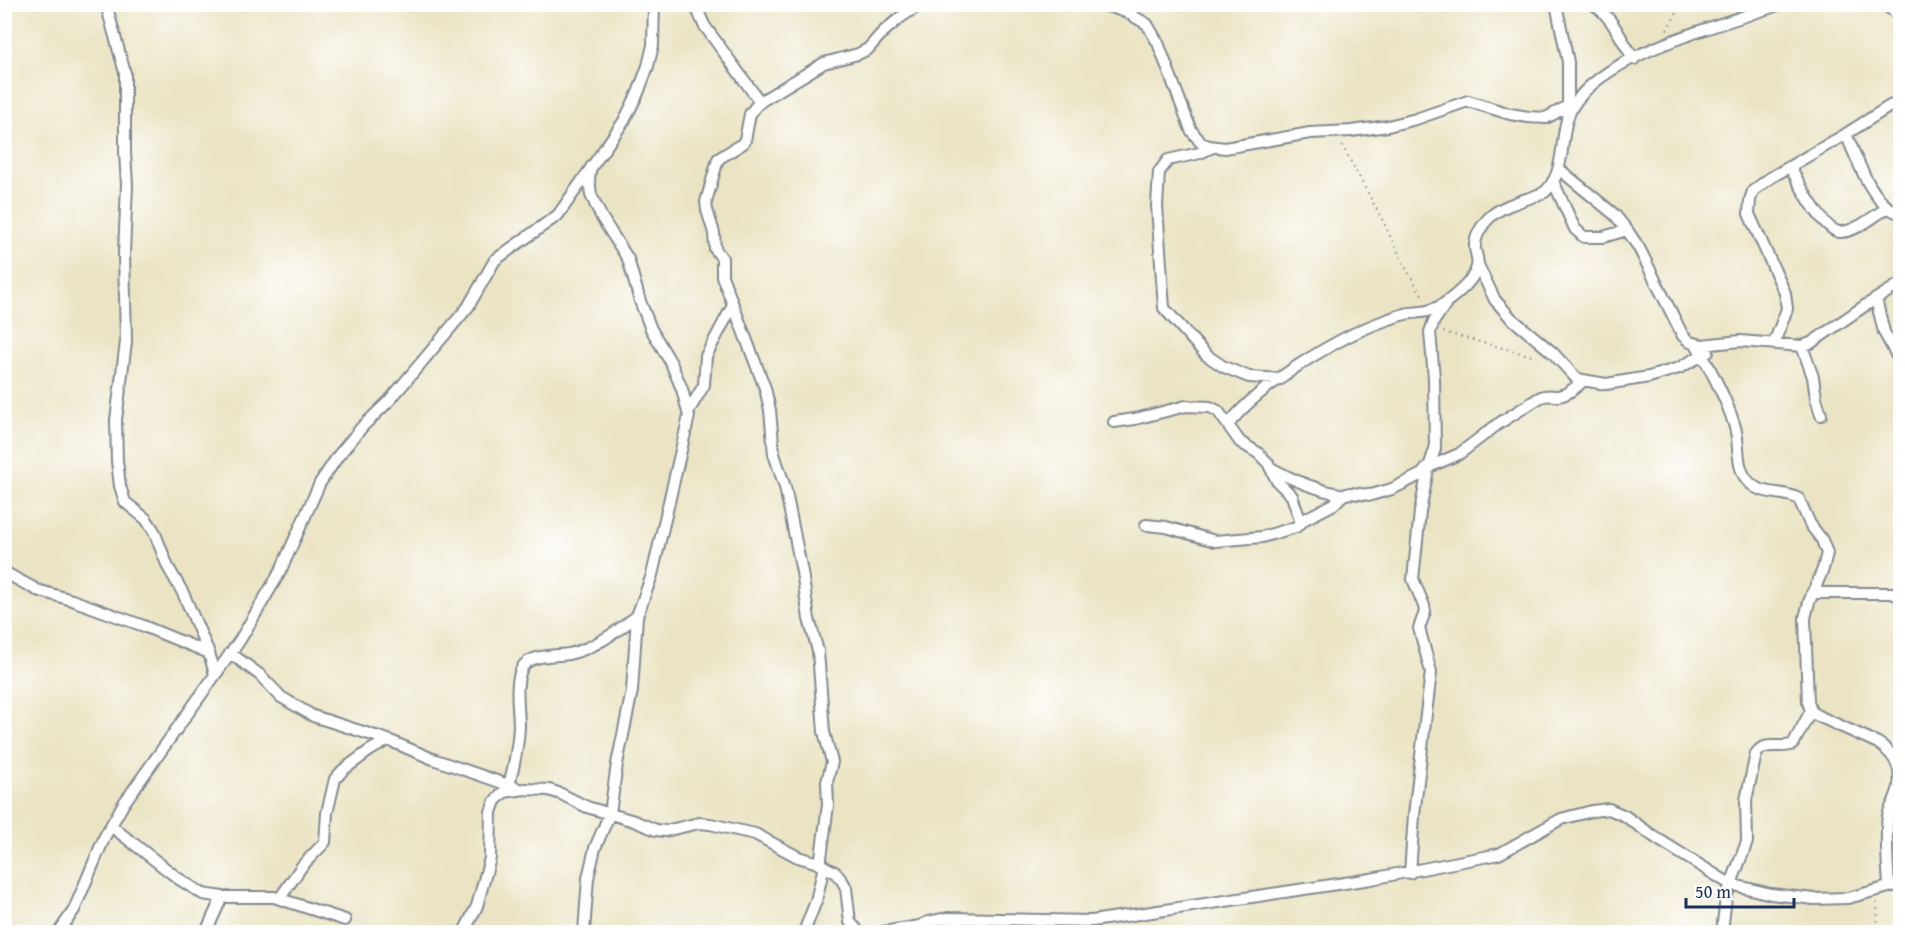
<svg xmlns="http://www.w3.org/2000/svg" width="1905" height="937" font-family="'Gentium Book Plus',serif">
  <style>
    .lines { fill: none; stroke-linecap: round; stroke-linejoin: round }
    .minor-casing { stroke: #838a91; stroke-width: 14 }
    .path { stroke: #838a91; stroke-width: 2; stroke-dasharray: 1.5 4.5; stroke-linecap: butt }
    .minor { stroke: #fff; stroke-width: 10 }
  </style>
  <rect width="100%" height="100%" fill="#fff"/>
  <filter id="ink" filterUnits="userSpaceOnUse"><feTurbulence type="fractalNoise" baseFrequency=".0167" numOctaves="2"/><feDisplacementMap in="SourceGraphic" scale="12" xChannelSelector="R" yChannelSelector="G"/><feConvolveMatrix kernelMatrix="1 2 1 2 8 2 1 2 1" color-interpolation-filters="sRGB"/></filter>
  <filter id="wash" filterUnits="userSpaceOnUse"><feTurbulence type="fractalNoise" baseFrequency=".008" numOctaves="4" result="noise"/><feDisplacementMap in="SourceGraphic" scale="24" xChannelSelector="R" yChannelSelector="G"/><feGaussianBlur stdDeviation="1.35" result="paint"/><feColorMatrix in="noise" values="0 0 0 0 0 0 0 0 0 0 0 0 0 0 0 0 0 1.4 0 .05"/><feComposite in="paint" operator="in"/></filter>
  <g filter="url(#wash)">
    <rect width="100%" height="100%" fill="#ebe4c4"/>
  </g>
  <g filter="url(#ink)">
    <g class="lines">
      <defs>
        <path id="minor" d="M 106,4 L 125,73 L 125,153 L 127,185 L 124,253 L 126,342 L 116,420 L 117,461 L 120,486 L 125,502 L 146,519 L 154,531 L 168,567 L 183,593 L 209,653 L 215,674
          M 695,4 L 704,25 L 760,102
          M 1102,4 L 1126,12 L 1147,24 L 1158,43 L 1191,130 L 1201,143 L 1209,146 L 1225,148 L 1310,133 L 1351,131 L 1388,126 L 1416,119 L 1468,101 L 1510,114 L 1528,117 L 1546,118 L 1568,106
          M 1556,4 L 1568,62 L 1568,113
          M 1593,4 C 1613,17 1621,40 1634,59
          M 1884,4 L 1900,16
          M 1846,134 C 1857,159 1873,207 1900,213
          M 1213,147 L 1200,153 L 1168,160 L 1159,172 L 1157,206 L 1164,308 L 1206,355 L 1224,367 L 1249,377 L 1281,379
          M 1790,167 C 1798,181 1824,233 1841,232 C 1857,231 1874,216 1887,208
          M 1559,169 L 1615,215 L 1627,230 L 1639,248 L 1683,336 L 1690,342 L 1702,345 L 1740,341 L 1802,346 L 1811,343 L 1863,307 L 1900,284
          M 1553,181 L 1575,229 L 1584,237 L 1603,237 L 1627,230
          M 1478,265 L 1495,300 L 1511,318 L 1552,352 L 1577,379 L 1606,384 L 1649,377 L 1679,368 L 1708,352
          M 1876,299 L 1884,332 L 1900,362
          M 1774,343 L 1787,309 L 1785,293 L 1749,214 L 1750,200 L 1753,191 L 1770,178 L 1846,134 L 1890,106 L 1900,102
          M 1696,344 C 1710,368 1726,398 1734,424 C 1742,446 1732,472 1755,487 C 1767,495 1785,491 1799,499 L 1810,524 L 1822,540 L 1827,553 L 1823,569 L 1809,602 L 1805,618 L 1808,702 L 1811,711 L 1816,715 L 1878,743 C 1899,757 1905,775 1895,799 C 1893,805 1889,810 1888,816 C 1885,839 1888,864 1889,887
          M 1802,346 L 1813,377 L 1816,398 L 1821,415
          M 688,412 L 704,385 L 706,356 L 733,305
          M 1114,422 L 1135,419 L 1186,406 L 1210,407 L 1218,411 L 1240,442 L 1258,453 L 1268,463 L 1277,481 L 1292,496 L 1301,523
          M 1229,424 C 1258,386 1338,337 1384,321 C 1392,318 1402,314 1411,313 C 1424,312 1434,311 1445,303 C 1456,295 1471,283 1476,270 C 1480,262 1476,256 1475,248 C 1474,237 1483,223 1491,216 C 1506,203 1528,200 1545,192 C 1569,169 1557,132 1573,106 C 1606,52 1723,25 1781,4
          M 1429,467 L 1459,454 L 1498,424 L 1539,398 C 1546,394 1550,396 1558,396 C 1568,395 1576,387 1583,381
          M 1271,468 C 1294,481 1317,490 1343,495
          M 1146,525 L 1166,527 L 1215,541 L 1262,537 L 1296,527 L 1305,519 L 1334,504 L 1343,495 L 1350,493 L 1371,495 L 1392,489 L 1422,474 L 1430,464 L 1435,449 L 1434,378 L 1430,332 L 1434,321 L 1445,305
          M 4,572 L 37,590 L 72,600 L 141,625 L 209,653
          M 1812,593 L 1892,593 L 1900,597
          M 230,653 L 260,675 L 281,697 L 313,716 L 388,740 L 433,759 L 517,788
          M 509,785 C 514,766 518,747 519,727 C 519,709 514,684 522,668 C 529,654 556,656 569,654 C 595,648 616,632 637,616
          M 111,826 L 179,879 L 203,894 L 222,897 L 274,897 L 345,920
          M 820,865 L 828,805 L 827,782 L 832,762 L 824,732 L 818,651 L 809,619 L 802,572 L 785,487 L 774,454 L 770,410 L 765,388 L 722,276 L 722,258 L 715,249 L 714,233 L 707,210 L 706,202 L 718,159 L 742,144 L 745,140 L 750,114 L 756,106 L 763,100 L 824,63 L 858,54 L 868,49 L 883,32 L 901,17 L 921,4
          M 1410,873 L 1414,815 L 1431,672 L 1419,628 L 1425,612 L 1424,606 L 1413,579 L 1420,512 L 1428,469
          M 280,898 L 302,866 L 325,842 L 327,813 L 335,779 L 343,770 L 369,751 L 388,740
          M 59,932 L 74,910 L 105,836 L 124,803 L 240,640 L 280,572 L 320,483 L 338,456 L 362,427 L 389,401 L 468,307 L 495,260 L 558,215 L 624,121 L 638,93 L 648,66 L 653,45 L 654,4
          M 206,932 L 222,897
          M 464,932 L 477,906 L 490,858 L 491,812 L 495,801 L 504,792 L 525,789 L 549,790 L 561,794 L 587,807 L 634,821 L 656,830 L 665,831 L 699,823 L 710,824 L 755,834 L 798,857 L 815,862 L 835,872 L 843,882 L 846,888 L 850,922 L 859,932
          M 584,932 L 588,878 L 595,848 L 610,813 L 617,764 L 632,691 L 637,616 L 652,575 L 689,416 L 682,389 L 671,363 L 651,329 L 640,301 L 628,259 L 602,218 L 591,195 L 589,178 L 591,167
          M 804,932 L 816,901 L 824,866
          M 883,932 L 920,926
          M 914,932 C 922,921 937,920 949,918 L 1092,921 L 1371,879 L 1499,854 L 1561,819 L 1592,811 L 1609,809 L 1625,816 L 1656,838 L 1730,884 L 1771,894 L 1814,899 L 1848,898 L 1900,884
          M 1722,932 L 1726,897 L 1747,842 L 1746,800 L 1756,754 C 1764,740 1780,750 1793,744 L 1811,711"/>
      </defs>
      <use href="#minor" class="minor-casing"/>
      <path class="path" d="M 1667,30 L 1682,4
        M 1342,145 L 1383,221 L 1405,267 L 1424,298
        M 1443,332 L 1536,357
        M 1877,902 L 1878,932"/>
      <use href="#minor" class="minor"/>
    </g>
  </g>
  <rect width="1905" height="937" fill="none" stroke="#fff" stroke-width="24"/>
  <path d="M1686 898v9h108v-9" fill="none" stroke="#1b2f5e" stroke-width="3"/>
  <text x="1695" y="898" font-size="18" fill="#1b2f5e" stroke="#ffffff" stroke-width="4.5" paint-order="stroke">50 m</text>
</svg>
